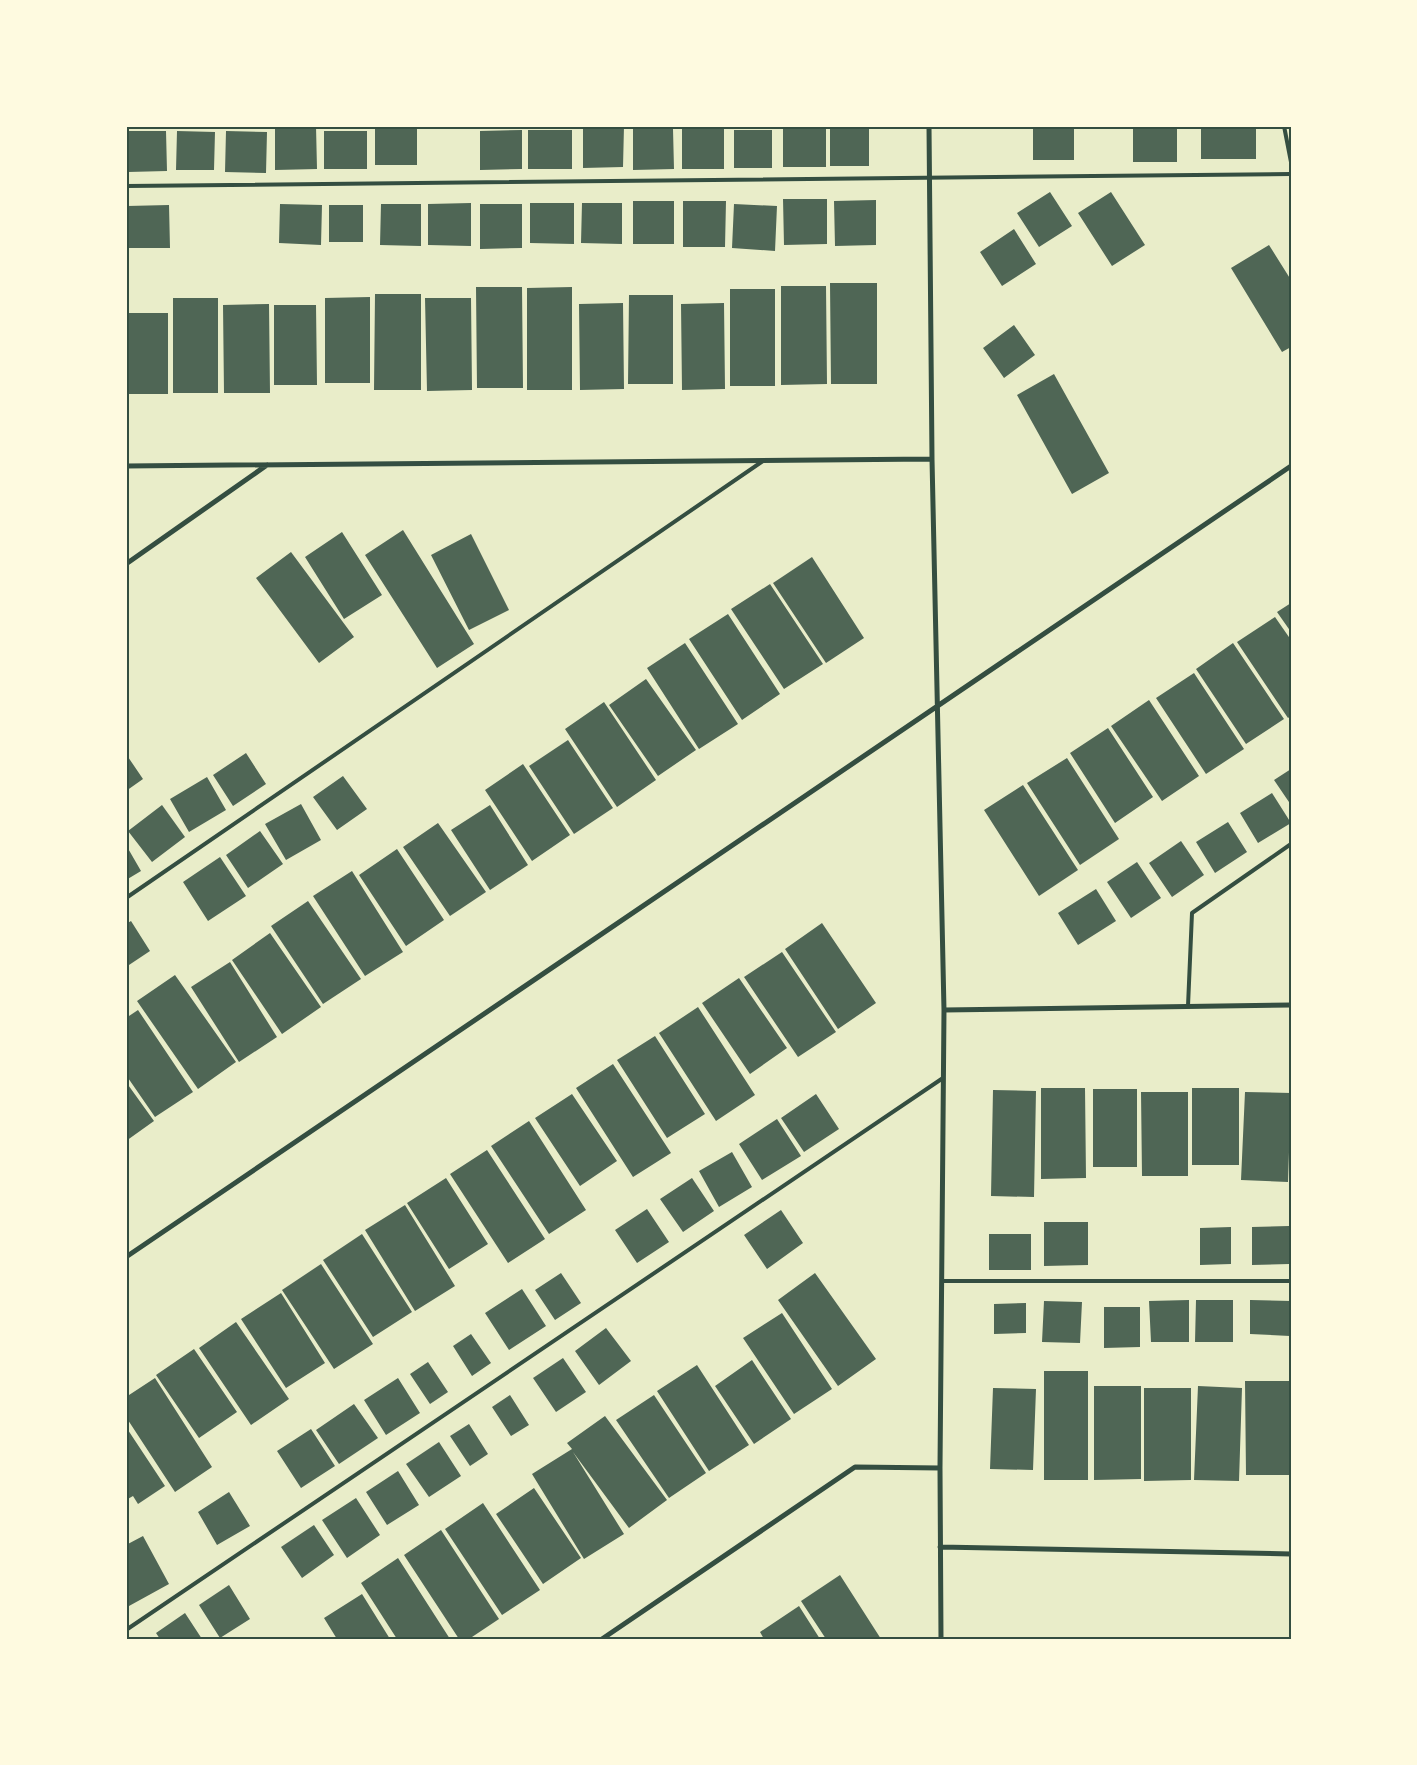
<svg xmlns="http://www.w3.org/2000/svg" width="1417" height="1765" font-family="'Source Sans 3',sans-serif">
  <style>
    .building { fill: #4f6655 }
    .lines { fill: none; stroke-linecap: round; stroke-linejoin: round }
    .service { stroke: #344e41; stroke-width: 4 }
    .minor { stroke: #344e41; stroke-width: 5 }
    .neatline { fill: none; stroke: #344e41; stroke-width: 2 }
  </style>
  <rect width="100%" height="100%" fill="#e9edc9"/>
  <path class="building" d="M 275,126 L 316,126 L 317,169 L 275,170 Z
    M 375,126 L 417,126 L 417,165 L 375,165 Z
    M 583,126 L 624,126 L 623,167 L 583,168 Z
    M 682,126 L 724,126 L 724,169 L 682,169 Z
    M 783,126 L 826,126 L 826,167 L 783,167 Z
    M 1033,126 L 1074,126 L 1074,160 L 1033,160 Z
    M 1133,126 L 1177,126 L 1177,162 L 1133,162 Z
    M 1201,126 L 1256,126 L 1256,159 L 1201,159 Z
    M 830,127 L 869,127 L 869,166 L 830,166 Z
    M 633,129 L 673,129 L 674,169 L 633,170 Z
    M 522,130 L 522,169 L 480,170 L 480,131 Z
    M 528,130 L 572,130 L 572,169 L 528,169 Z
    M 734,130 L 772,130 L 772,168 L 734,168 Z
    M 127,131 L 166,131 L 167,171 L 128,172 Z
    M 177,131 L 215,132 L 214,170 L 176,170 Z
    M 226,131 L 267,132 L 266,173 L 225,172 Z
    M 324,131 L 367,131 L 367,169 L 324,169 Z
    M 1050,192 L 1072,226 L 1039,247 L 1017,213 Z
    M 1111,192 L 1145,245 L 1112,266 L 1078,213 Z
    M 783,199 L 827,199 L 827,244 L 784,245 Z
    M 876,200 L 876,245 L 835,246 L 834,201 Z
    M 633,201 L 674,201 L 674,244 L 633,244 Z
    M 683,201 L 726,201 L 725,247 L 683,247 Z
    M 471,203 L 471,246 L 428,245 L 428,204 Z
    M 530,203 L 574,203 L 574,244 L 530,243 Z
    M 582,203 L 622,203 L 622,244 L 581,243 Z
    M 280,204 L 322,205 L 321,245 L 279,243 Z
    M 381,204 L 421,204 L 421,246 L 380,245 Z
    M 480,204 L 522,204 L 522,248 L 480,249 Z
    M 734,204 L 777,206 L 775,251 L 732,248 Z
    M 169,205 L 170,248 L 127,248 L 127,206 Z
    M 329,205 L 363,205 L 363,242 L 329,242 Z
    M 1014,229 L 1036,264 L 1002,286 L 980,252 Z
    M 1269,245 L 1291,280 L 1291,347 L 1282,352 L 1231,268 Z
    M 830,283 L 877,283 L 877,384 L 831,384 Z
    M 781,286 L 826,286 L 827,384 L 781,385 Z
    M 476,287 L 522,287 L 523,388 L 477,388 Z
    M 572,287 L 572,390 L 527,390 L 527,288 Z
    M 730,289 L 775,289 L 775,386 L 730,386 Z
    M 375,294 L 421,294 L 421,390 L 374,390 Z
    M 629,295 L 673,295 L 673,384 L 628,384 Z
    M 370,297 L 370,383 L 325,383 L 325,298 Z
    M 173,298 L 218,298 L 218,393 L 173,393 Z
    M 425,298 L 471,298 L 472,390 L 427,391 Z
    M 623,303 L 624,389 L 580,390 L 579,304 Z
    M 724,303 L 725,389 L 682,390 L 681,304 Z
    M 269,304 L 270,393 L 224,393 L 223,305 Z
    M 274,305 L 316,305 L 317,385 L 274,385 Z
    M 126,313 L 168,313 L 168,394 L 126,394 Z
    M 1014,325 L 1035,355 L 1004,378 L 983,348 Z
    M 1054,374 L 1109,473 L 1072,494 L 1017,395 Z
    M 403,530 L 474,644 L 437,668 L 365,555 Z
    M 342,532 L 382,595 L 344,619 L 305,557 Z
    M 471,534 L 509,610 L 469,630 L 431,555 Z
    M 291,552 L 354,637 L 319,663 L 256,578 Z
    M 812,557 L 864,638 L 826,663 L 773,583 Z
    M 770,584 L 823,664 L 784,689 L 731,609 Z
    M 1291,603 L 1291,632 L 1277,612 Z
    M 728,614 L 780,694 L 742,720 L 689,639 Z
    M 1275,617 L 1291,640 L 1291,716 L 1288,718 L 1237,642 Z
    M 685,643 L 738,724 L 699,749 L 647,668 Z
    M 1233,643 L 1284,719 L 1246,744 L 1196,669 Z
    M 1194,673 L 1244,749 L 1206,774 L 1156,698 Z
    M 646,679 L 696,750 L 658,776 L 609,705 Z
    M 1149,700 L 1199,776 L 1162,801 L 1111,726 Z
    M 604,702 L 656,780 L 617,807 L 565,729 Z
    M 1108,728 L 1153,797 L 1115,823 L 1070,753 Z
    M 568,740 L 613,808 L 574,834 L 529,766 Z
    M 246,753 L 266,784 L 233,806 L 213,775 Z
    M 126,754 L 143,779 L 126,791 Z
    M 1067,758 L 1119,839 L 1080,865 L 1027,783 Z
    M 523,764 L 570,835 L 532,861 L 485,790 Z
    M 1291,769 L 1291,805 L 1274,780 Z
    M 343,776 L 367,809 L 337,830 L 313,797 Z
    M 207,777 L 226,810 L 189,832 L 170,799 Z
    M 1023,785 L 1078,870 L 1039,896 L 984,810 Z
    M 1272,793 L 1291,823 L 1258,843 L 1240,813 Z
    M 301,804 L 321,840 L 286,860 L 265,824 Z
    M 162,805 L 185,837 L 152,862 L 128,831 Z
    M 490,805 L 528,865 L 490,890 L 451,830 Z
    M 1228,822 L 1247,852 L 1215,873 L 1196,842 Z
    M 438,823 L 486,892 L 450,916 L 403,847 Z
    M 260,831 L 283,864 L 248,888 L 226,855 Z
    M 1181,841 L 1204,875 L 1172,897 L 1149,863 Z
    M 126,845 L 141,871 L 126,880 Z
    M 397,849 L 444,920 L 406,946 L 359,875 Z
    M 220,857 L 246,896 L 208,921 L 183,882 Z
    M 1137,862 L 1161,898 L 1131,918 L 1107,882 Z
    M 352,871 L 403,952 L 365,976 L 313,896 Z
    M 1096,889 L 1116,921 L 1078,945 L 1058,913 Z
    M 308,901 L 361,979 L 323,1004 L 271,926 Z
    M 131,921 L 150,951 L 126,967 L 126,924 Z
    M 822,923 L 876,1003 L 838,1029 L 785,949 Z
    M 270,933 L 321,1007 L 282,1034 L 232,960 Z
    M 782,952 L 836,1032 L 798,1057 L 744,977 Z
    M 230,962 L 277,1037 L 239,1062 L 191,987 Z
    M 175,975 L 236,1062 L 198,1089 L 137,1001 Z
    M 739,978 L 787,1048 L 750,1074 L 702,1003 Z
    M 698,1007 L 755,1095 L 716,1121 L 659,1033 Z
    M 138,1010 L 193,1092 L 155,1117 L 126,1075 L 126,1018 Z
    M 655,1036 L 705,1114 L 667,1138 L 617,1060 Z
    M 613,1064 L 671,1153 L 633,1177 L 576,1088 Z
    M 126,1082 L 154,1121 L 126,1141 Z
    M 1041,1088 L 1085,1088 L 1086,1178 L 1041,1179 Z
    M 1192,1088 L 1239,1088 L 1239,1165 L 1192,1165 Z
    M 1093,1089 L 1137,1089 L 1137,1167 L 1093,1167 Z
    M 993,1090 L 1036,1091 L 1034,1197 L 991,1196 Z
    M 1141,1092 L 1188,1092 L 1188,1176 L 1142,1176 Z
    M 1245,1092 L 1291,1093 L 1288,1182 L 1241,1180 Z
    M 572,1094 L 617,1161 L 580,1186 L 535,1118 Z
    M 816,1094 L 839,1129 L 804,1152 L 781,1118 Z
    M 777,1119 L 801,1156 L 762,1180 L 739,1144 Z
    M 529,1121 L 586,1210 L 549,1234 L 491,1146 Z
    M 487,1150 L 545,1239 L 508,1263 L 450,1174 Z
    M 732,1152 L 752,1187 L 719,1207 L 699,1171 Z
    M 446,1178 L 488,1244 L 449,1269 L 407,1203 Z
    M 692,1178 L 714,1211 L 683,1232 L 660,1199 Z
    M 405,1205 L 455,1286 L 415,1311 L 365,1230 Z
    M 647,1209 L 669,1242 L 637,1263 L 615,1230 Z
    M 781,1210 L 803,1243 L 767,1269 L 744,1235 Z
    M 1044,1222 L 1088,1222 L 1088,1265 L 1044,1266 Z
    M 1289,1226 L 1289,1264 L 1252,1265 L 1252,1227 Z
    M 1231,1227 L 1231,1264 L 1200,1265 L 1200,1228 Z
    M 362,1234 L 412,1312 L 373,1337 L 323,1260 Z
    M 989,1234 L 1031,1234 L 1031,1270 L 989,1270 Z
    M 321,1264 L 373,1344 L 334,1369 L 282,1290 Z
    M 561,1273 L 581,1303 L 555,1320 L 535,1290 Z
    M 815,1273 L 876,1359 L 838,1386 L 778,1300 Z
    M 522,1289 L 546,1326 L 509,1350 L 485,1313 Z
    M 281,1293 L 325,1363 L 286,1388 L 241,1319 Z
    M 1189,1300 L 1189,1342 L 1151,1342 L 1149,1301 Z
    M 1196,1300 L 1233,1300 L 1233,1342 L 1195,1342 Z
    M 1250,1300 L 1291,1301 L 1290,1336 L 1250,1334 Z
    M 1044,1301 L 1082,1302 L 1080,1343 L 1042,1342 Z
    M 1026,1303 L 1026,1333 L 994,1334 L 994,1304 Z
    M 1104,1307 L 1140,1307 L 1140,1347 L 1104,1348 Z
    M 782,1313 L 832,1389 L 794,1414 L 743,1338 Z
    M 236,1322 L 289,1399 L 251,1425 L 199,1348 Z
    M 606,1328 L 631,1361 L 599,1385 L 575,1351 Z
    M 471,1334 L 491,1363 L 472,1376 L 453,1346 Z
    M 194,1349 L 237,1412 L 199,1438 L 156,1375 Z
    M 563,1358 L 586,1392 L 556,1412 L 533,1378 Z
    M 752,1360 L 791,1419 L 754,1444 L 715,1386 Z
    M 428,1362 L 448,1392 L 430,1404 L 410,1374 Z
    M 697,1365 L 749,1445 L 709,1471 L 657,1391 Z
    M 1044,1371 L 1088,1371 L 1088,1480 L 1044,1480 Z
    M 155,1378 L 212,1467 L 175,1492 L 126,1417 L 126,1397 Z
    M 398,1378 L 420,1413 L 386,1435 L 364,1400 Z
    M 1245,1381 L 1290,1381 L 1291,1475 L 1246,1475 Z
    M 1094,1386 L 1141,1386 L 1141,1479 L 1094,1480 Z
    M 1198,1386 L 1242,1388 L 1239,1481 L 1194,1480 Z
    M 993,1388 L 1036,1389 L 1033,1470 L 990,1469 Z
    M 1144,1388 L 1191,1388 L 1191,1480 L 1144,1481 Z
    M 510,1395 L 529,1425 L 511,1436 L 492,1407 Z
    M 654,1395 L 706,1473 L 669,1498 L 616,1420 Z
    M 354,1404 L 378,1438 L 339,1464 L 316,1430 Z
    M 605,1416 L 667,1500 L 629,1528 L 573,1452 L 624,1534 L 584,1559 L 532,1474 L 572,1449 L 567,1443 Z
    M 469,1424 L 488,1454 L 470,1466 L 450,1436 Z
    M 126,1427 L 165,1486 L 138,1504 L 133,1496 L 126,1500 Z
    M 311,1429 L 335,1466 L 301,1488 L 277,1451 Z
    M 439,1442 L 461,1476 L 429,1497 L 406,1464 Z
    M 398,1471 L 419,1505 L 387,1525 L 366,1492 Z
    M 534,1488 L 581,1558 L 543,1584 L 496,1514 Z
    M 229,1492 L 250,1526 L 217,1545 L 198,1512 Z
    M 356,1498 L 380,1535 L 347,1558 L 322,1520 Z
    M 483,1503 L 540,1590 L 502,1615 L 445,1529 Z
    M 314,1525 L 334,1555 L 302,1578 L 281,1547 Z
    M 441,1530 L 499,1619 L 469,1639 L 459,1639 L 404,1555 Z
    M 143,1536 L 169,1584 L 129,1606 L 126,1602 L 126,1545 Z
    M 398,1558 L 450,1639 L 397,1639 L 361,1583 Z
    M 840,1575 L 881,1639 L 826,1639 L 801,1601 Z
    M 229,1585 L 250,1619 L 220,1638 L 199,1605 Z
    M 362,1594 L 390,1639 L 337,1639 L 324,1618 Z
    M 799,1606 L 820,1639 L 764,1639 L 760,1632 Z
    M 185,1613 L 202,1639 L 160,1639 L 156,1633 Z"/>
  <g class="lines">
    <path class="service" d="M 1284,126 L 1291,162
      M 126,186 L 1291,174
      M 126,898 L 763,461
      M 1188,1006 L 1192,913 L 1291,844
      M 942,1281 L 1291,1281
      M 126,1630 L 943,1078"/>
    <path class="minor" d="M 929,126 L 932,459 L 944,1010 L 940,1468 L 941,1639
      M 126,466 L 932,459
      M 126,564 L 267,465
      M 944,1010 L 1291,1005
      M 126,1257 L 1291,466
      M 940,1547 L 1291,1554
      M 602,1639 L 855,1467 L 940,1468"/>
  </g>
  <rect width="1417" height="1765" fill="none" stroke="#fefae0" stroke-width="255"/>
  <rect x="128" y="128" width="1162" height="1510" class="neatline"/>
</svg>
